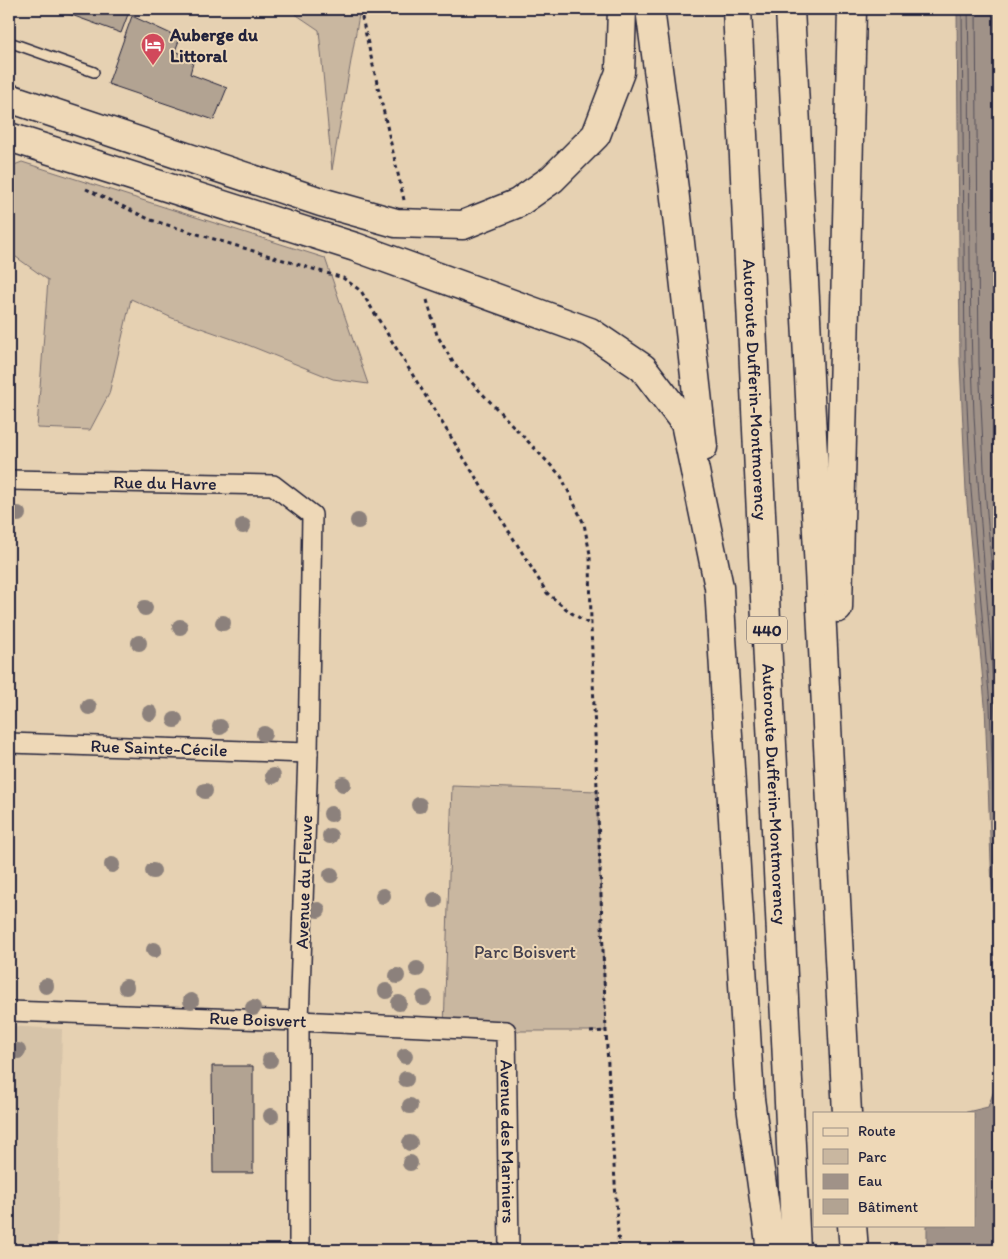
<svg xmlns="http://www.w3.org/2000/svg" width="1008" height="1259" font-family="Itim,sans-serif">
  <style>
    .built { fill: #d6c3a8 }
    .green { fill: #c9b7a0; stroke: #766c6e }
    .water { fill: #a09288; stroke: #6e6569 }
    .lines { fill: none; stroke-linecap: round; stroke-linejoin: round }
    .shore { stroke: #544f5a; stroke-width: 1 }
    .building { fill: #b2a392; stroke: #22223b }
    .service-casing { stroke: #22223b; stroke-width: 12 }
    .minor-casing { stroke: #22223b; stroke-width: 22 }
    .primary-casing { stroke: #22223b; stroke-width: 31 }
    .motorway-casing { stroke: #22223b; stroke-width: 31 }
    .path { stroke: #22223b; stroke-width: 3; stroke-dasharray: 4 4; stroke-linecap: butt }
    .service { stroke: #eed8b7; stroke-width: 9 }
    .minor { stroke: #eed8b7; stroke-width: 19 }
    .primary { stroke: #eed8b7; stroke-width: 28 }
    .motorway { stroke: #eed8b7; stroke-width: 28 }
    .tree { fill: #8c817c }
    .labels { text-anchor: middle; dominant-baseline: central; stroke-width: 4; stroke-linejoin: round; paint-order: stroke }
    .shield { fill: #eed8b7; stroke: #5f5960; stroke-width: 1 }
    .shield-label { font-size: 16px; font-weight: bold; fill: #22223b }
    .poi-label { font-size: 18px; font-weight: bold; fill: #22223b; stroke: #eed8b7; text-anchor: start }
    .street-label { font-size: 18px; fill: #22223b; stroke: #eed8b7 }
    .park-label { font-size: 18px; fill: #43404f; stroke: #eed8b7 }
  </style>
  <rect width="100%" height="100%" fill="#e6d1b2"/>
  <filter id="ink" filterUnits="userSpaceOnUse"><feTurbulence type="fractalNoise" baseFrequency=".02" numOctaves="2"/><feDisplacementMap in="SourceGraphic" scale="10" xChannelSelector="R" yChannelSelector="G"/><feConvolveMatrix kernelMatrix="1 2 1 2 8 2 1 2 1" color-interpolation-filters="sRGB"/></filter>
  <g filter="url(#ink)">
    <path class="built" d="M 9,1026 L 62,1029 L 57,1250 L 9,1250 Z"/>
    <path class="green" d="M 288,9 L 360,9 L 332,170 L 319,30 Z
      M 22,162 L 325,258 L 368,384 L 333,379 L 238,341 L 172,318 L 131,299 L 109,394 L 90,430 L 37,428 L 48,280 L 9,252 L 9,167 Z
      M 452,786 L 597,791 L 606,1031 L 506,1031 L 444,1028 Z"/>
    <path class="water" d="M 957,9 L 999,9 L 999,1072 L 985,705 L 966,491 L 960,363 Z
      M 999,1077 L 999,1250 L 927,1250 L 927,1225 L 974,1225 L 974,1113 L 963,1113 L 988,1107 Z"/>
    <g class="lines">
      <path class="shore" d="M 962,9 L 965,362 L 971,490 L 990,705 L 999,947
        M 968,9 C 971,127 968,245 972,363 C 976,506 994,648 999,791
        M 976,9 L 979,362 L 985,489 L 999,657"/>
    </g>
    <path class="building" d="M 55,9 L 130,9 L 121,33 Z
      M 132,16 L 180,38 L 175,51 L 194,59 L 190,74 L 227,88 L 214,120 L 108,84 Z
      M 212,1066 L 253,1066 L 253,1173 L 213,1173 Z
      M 251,1246 L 251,1250 L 211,1250 L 211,1247 Z"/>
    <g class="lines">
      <defs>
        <path id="service" d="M 9,42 L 94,72"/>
        <g id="minor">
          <path id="s1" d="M 9,480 L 273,485 L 312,515 L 308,753 L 299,1021 L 299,1250"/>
          <path id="s2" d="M 9,743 L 308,753"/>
          <path id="s3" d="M 9,1011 L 299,1021 L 506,1031 L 509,1250"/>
        </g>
        <path id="primary" d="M 9,98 L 321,202 L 396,223 L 463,225 L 518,203 L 552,179 L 596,135 L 620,72 L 622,9"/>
        <g id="motorway">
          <path d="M 650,9 L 674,189 L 703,447"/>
          <path id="s4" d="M 737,9 L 796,1250"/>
          <path d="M 790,9 L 847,1113"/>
          <path d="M 9,137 L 355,247 L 590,332 L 643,368 L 685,423 L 719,587 L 750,1099 L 771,1250"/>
          <path d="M 838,608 L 852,9"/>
          <path d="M 852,1225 L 854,1250"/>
        </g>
      </defs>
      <use href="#service" class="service-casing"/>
      <use href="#minor" class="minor-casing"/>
      <use href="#primary" class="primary-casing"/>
      <use href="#motorway" class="motorway-casing"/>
      <path class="path" d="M 360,9 L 404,200
        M 86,189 L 151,220 L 343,278 L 361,291 L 547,593 L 570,612 L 591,625
        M 427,300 L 437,335 L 454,364 L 561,476 L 584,524 L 590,554 L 591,626 L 606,1031 L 619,1250
        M 590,1032 L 606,1031"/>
      <use href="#service" class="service"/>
      <use href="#minor" class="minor"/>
      <use href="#primary" class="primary"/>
      <use href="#motorway" class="motorway"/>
    </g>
    <g class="tree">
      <circle cx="18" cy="514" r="8"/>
      <circle cx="358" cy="521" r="8"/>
      <circle cx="243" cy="526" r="8"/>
      <circle cx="145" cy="608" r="8"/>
      <circle cx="223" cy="623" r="8"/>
      <circle cx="180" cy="627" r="8"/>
      <circle cx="139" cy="643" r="8"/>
      <circle cx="89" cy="707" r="8"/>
      <circle cx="150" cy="713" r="8"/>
      <circle cx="175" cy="720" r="8"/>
      <circle cx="220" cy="727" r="8"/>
      <circle cx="264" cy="734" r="8"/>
      <circle cx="273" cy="776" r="8"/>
      <circle cx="343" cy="784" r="8"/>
      <circle cx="205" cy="791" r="8"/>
      <circle cx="419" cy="805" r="8"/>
      <circle cx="331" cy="814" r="8"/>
      <circle cx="330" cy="836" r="8"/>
      <circle cx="112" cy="865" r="8"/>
      <circle cx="153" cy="871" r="8"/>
      <circle cx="331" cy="875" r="8"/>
      <circle cx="383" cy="896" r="8"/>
      <circle cx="435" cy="900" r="8"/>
      <circle cx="318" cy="910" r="8"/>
      <circle cx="154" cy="950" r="8"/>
      <circle cx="417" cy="969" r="8"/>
      <circle cx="397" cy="976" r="8"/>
      <circle cx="46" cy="986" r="8"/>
      <circle cx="126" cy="987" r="8"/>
      <circle cx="386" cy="991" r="8"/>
      <circle cx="424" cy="998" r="8"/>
      <circle cx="191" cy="1001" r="8"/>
      <circle cx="399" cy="1003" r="8"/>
      <circle cx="253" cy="1008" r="8"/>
      <circle cx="18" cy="1051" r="8"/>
      <circle cx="405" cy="1056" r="8"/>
      <circle cx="270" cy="1060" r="8"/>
      <circle cx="406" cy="1079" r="8"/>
      <circle cx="410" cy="1106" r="8"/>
      <circle cx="271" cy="1116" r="8"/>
      <circle cx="410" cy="1143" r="8"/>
      <circle cx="410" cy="1163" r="8"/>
    </g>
  </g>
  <defs>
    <symbol id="hotel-pin" viewBox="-11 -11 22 30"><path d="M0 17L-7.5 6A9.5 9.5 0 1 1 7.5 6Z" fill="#d1495b" stroke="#eed8b7"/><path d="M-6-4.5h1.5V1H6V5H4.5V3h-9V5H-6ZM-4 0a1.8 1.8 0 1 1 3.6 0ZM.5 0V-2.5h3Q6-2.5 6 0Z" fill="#fff"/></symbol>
  </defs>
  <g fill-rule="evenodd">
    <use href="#hotel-pin" x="139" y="31" width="28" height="38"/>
  </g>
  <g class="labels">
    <rect class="shield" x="747" y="616.5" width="40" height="27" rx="4"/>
    <g class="shield-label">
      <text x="767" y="630">440</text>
    </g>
    <g class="poi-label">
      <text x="170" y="35">Auberge du<tspan x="170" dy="21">Littoral</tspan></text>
    </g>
    <g class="street-label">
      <text stroke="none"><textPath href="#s4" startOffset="381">Autoroute Dufferin-Montmorency</textPath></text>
      <text stroke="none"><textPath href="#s1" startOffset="156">Rue du Havre</textPath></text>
      <text stroke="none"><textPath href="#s2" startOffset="150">Rue Sainte-Cécile</textPath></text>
      <text stroke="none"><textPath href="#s4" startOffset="786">Autoroute Dufferin-Montmorency</textPath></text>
      <text transform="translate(304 882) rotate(-88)">Avenue du Fleuve</text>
      <text stroke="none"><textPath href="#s3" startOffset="249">Rue Boisvert</textPath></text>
      <text stroke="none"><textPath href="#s3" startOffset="608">Avenue des Mariniers</textPath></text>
    </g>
    <g class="park-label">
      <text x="525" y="952">Parc Boisvert</text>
    </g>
  </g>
  <rect width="1008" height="1259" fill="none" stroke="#eed8b7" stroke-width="30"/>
  <rect x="15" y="15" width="978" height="1229" fill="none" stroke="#22223b" stroke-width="2" filter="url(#ink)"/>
  <rect x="813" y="1112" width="162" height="115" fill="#eed8b7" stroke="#9c8f85"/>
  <rect x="823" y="1128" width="25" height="8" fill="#eed8b7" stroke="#9c8f85"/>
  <text x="858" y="1136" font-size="15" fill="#22223b">Route</text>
  <rect x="823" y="1149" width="25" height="15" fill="#c9b7a0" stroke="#9c8f85"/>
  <text x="858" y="1162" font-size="15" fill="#22223b">Parc</text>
  <rect x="823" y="1174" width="25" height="15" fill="#a09288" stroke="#9c8f85"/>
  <text x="858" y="1186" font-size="15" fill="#22223b">Eau</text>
  <rect x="823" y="1199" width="25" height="15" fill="#b2a392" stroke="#9c8f85"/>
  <text x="858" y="1212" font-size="15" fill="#22223b">Bâtiment</text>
</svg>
